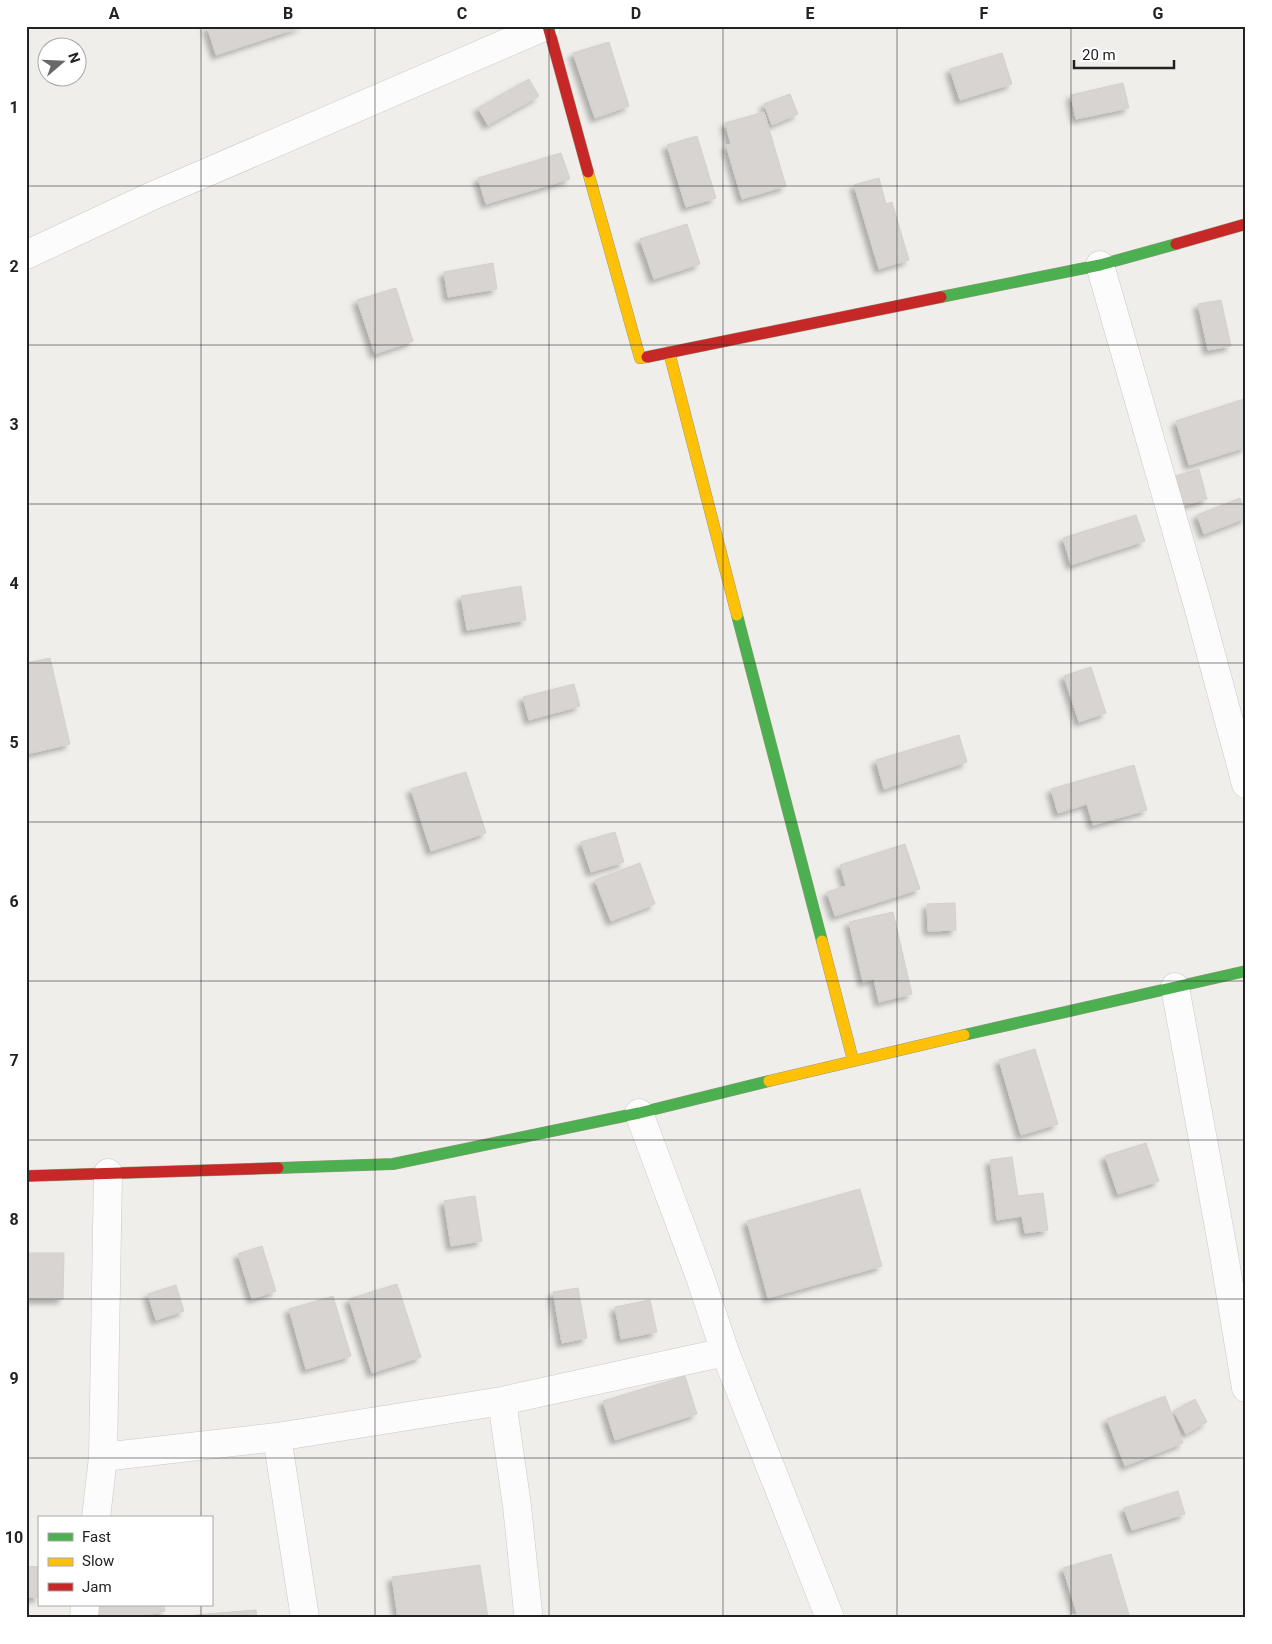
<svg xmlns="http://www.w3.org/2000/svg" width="1272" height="1644" font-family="Roboto,sans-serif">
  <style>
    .building { fill: #d7d4d2; stroke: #d3d0cc; filter: url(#shadow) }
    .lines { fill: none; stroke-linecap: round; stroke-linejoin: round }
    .street-casing { stroke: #c9c8c7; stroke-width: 29 }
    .fast-casing { stroke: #999a82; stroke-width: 12 }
    .slow-casing { stroke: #999a82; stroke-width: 12 }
    .jam-casing { stroke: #999a82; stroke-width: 12 }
    .street { stroke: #fdfcfc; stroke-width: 28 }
    .fast { stroke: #4caf50; stroke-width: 11 }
    .slow { stroke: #ffc107; stroke-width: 11 }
    .jam { stroke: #c62828; stroke-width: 11 }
    .grid { fill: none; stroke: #222; stroke-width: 1; stroke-opacity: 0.55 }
    .neatline { fill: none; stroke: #222; stroke-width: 2 }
    .grid-label { font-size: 16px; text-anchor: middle; font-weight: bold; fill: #222 }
  </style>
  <defs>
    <filter id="shadow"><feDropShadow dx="-4.5" dy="4.5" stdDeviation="2.5" flood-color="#0004"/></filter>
  </defs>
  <rect width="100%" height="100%" fill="#f0eeeb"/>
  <path class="building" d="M 207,26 L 304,26 L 216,55 Z
    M 609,42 L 629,106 L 595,118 L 573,53 Z
    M 1002,53 L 1012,84 L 960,100 L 950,69 Z
    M 529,79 L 539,96 L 488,125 L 478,108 Z
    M 1123,83 L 1129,108 L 1076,119 L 1071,95 Z
    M 790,94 L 798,114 L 772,125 L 764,104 Z
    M 764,112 L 786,186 L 742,199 L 726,145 L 731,144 L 725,123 Z
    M 697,136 L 716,198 L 686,207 L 667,145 Z
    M 561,153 L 570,179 L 486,204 L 478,178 Z
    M 879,178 L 886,204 L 892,202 L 909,260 L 879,269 L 854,185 Z
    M 687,224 L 700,264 L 654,279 L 640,239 Z
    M 493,263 L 497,289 L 448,297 L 444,272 Z
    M 396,288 L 413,341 L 375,354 L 357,300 Z
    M 1221,300 L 1231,346 L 1208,350 L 1198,304 Z
    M 1244,399 L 1246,403 L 1246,447 L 1189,465 L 1176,421 Z
    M 1199,469 L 1207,499 L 1181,506 L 1172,477 Z
    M 1240,498 L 1246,514 L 1246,518 L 1204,534 L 1197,515 Z
    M 1136,515 L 1145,541 L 1071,565 L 1063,538 Z
    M 521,586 L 526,620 L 467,630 L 461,596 Z
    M 50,658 L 70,744 L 27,754 L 26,663 Z
    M 1091,667 L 1106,713 L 1079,722 L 1064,676 Z
    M 574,684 L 580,706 L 529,720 L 523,697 Z
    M 959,735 L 967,762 L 884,789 L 876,760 Z
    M 1134,765 L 1147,810 L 1093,825 L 1087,804 L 1058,813 L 1051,789 Z
    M 466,772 L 486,833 L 431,851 L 411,789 Z
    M 615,832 L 624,862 L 591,872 L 581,842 Z
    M 905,844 L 920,889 L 835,916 L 827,892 L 846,886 L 840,865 Z
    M 640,863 L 655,904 L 611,921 L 595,880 Z
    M 955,903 L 956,930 L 928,931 L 927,904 Z
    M 893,912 L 912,994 L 879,1002 L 874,979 L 863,982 L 849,922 Z
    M 1035,1049 L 1058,1124 L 1021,1135 L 999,1060 Z
    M 1146,1143 L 1159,1181 L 1118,1194 L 1105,1156 Z
    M 1012,1157 L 1018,1196 L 1043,1193 L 1048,1230 L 1025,1233 L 1022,1216 L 997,1220 L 990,1160 Z
    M 860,1189 L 882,1266 L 768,1298 L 747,1221 Z
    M 475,1196 L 482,1241 L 451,1246 L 444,1201 Z
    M 262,1246 L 276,1291 L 252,1299 L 238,1254 Z
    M 26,1253 L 64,1253 L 63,1299 L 26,1299 Z
    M 397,1284 L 421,1357 L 372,1373 L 349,1299 Z
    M 176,1285 L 184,1311 L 156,1320 L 148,1294 Z
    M 578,1288 L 587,1338 L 562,1343 L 553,1292 Z
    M 333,1296 L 351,1356 L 306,1369 L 289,1309 Z
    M 650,1300 L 657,1332 L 621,1339 L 615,1307 Z
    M 685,1376 L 697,1414 L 615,1440 L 603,1401 Z
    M 1165,1396 L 1183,1443 L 1125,1466 L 1107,1419 Z
    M 1195,1399 L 1207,1422 L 1186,1434 L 1174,1411 Z
    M 1178,1491 L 1185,1514 L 1132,1530 L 1124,1508 Z
    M 1111,1554 L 1130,1618 L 1064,1618 L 1077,1614 L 1063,1568 Z
    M 480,1565 L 488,1618 L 398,1618 L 392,1577 Z
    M 26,1566 L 39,1567 L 39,1598 L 26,1597 Z
    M 97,1605 L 164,1605 L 165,1611 L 135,1618 L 99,1618 Z
    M 256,1610 L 257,1618 L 195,1618 L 194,1615 Z"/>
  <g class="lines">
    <defs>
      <path id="street" d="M 26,255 L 152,196 L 546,26
        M 1100,265 L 1198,606 L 1246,784
        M 1175,987 L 1224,1255 L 1246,1388
        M 639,1113 L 700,1277 L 725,1352 L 830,1618
        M 502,1401 L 517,1506 L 528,1612
        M 277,1437 L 305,1618
        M 103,1457 L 277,1437 L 502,1401 L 725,1352
        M 96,1518 L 103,1457 L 108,1173
        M 84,1618 L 85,1605"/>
      <path id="fast" d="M 941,297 L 1100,265 L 1176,244
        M 737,615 L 822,941
        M 964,1035 L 1246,971
        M 278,1168 L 393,1164 L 639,1113 L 769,1081"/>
      <path id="slow" d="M 588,172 L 640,358 L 647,357
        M 669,352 L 737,615
        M 822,941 L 853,1060
        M 769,1081 L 964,1035"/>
      <path id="jam" d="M 548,26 L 588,172
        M 1176,244 L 1246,224
        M 647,357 L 941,297
        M 26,1176 L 278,1168"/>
    </defs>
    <use href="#street" class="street-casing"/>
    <use href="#fast" class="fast-casing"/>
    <use href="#slow" class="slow-casing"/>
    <use href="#jam" class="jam-casing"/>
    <use href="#street" class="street"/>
    <use href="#fast" class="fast"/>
    <use href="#slow" class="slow"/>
    <use href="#jam" class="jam"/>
  </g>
  <path class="grid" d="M 201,26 L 201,1518M 375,26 L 375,1618M 549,26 L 549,1618M 723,26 L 723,1618M 897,26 L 897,1618M 1071,26 L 1071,1618M 26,186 L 1246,186M 26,345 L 1246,345M 26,504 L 1246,504M 26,663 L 1246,663M 26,822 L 1246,822M 26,981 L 1246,981M 26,1140 L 1246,1140M 26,1299 L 1246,1299M 26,1458 L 1246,1458M 201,1605 L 201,1618"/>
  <rect width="1272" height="1644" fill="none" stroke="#ffffff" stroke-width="55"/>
  <rect x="38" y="1516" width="175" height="90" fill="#ffffff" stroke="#a7a7a7"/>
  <rect x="48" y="1533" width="25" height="8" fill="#4caf50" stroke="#a7a7a7"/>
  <text x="82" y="1542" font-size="15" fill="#222222">Fast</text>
  <rect x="48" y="1558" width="25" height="8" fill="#ffc107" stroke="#a7a7a7"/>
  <text x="82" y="1566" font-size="15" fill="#222222">Slow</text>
  <rect x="48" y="1583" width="25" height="8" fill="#c62828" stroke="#a7a7a7"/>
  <text x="82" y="1592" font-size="15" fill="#222222">Jam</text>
  <g transform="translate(62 62) rotate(71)"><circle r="24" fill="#ffffff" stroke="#a7a7a7"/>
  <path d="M0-4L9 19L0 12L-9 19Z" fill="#6a6968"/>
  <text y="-8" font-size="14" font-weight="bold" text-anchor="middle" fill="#222222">N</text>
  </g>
  <path d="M1074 60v8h100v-8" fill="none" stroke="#222222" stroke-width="2.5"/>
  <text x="1082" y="60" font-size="15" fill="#222222" stroke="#ffffff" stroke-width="4" paint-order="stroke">20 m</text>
  <rect x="28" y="28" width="1216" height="1588" class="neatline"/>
  <g class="grid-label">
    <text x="114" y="19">A</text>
    <text x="288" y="19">B</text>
    <text x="462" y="19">C</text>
    <text x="636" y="19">D</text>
    <text x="810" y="19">E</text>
    <text x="984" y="19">F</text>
    <text x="1158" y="19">G</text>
    <text x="14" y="113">1</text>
    <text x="14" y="272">2</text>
    <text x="14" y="430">3</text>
    <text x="14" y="589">4</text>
    <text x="14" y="748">5</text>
    <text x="14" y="907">6</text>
    <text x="14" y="1066">7</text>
    <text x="14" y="1225">8</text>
    <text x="14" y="1384">9</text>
    <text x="14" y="1543">10</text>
  </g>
</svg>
